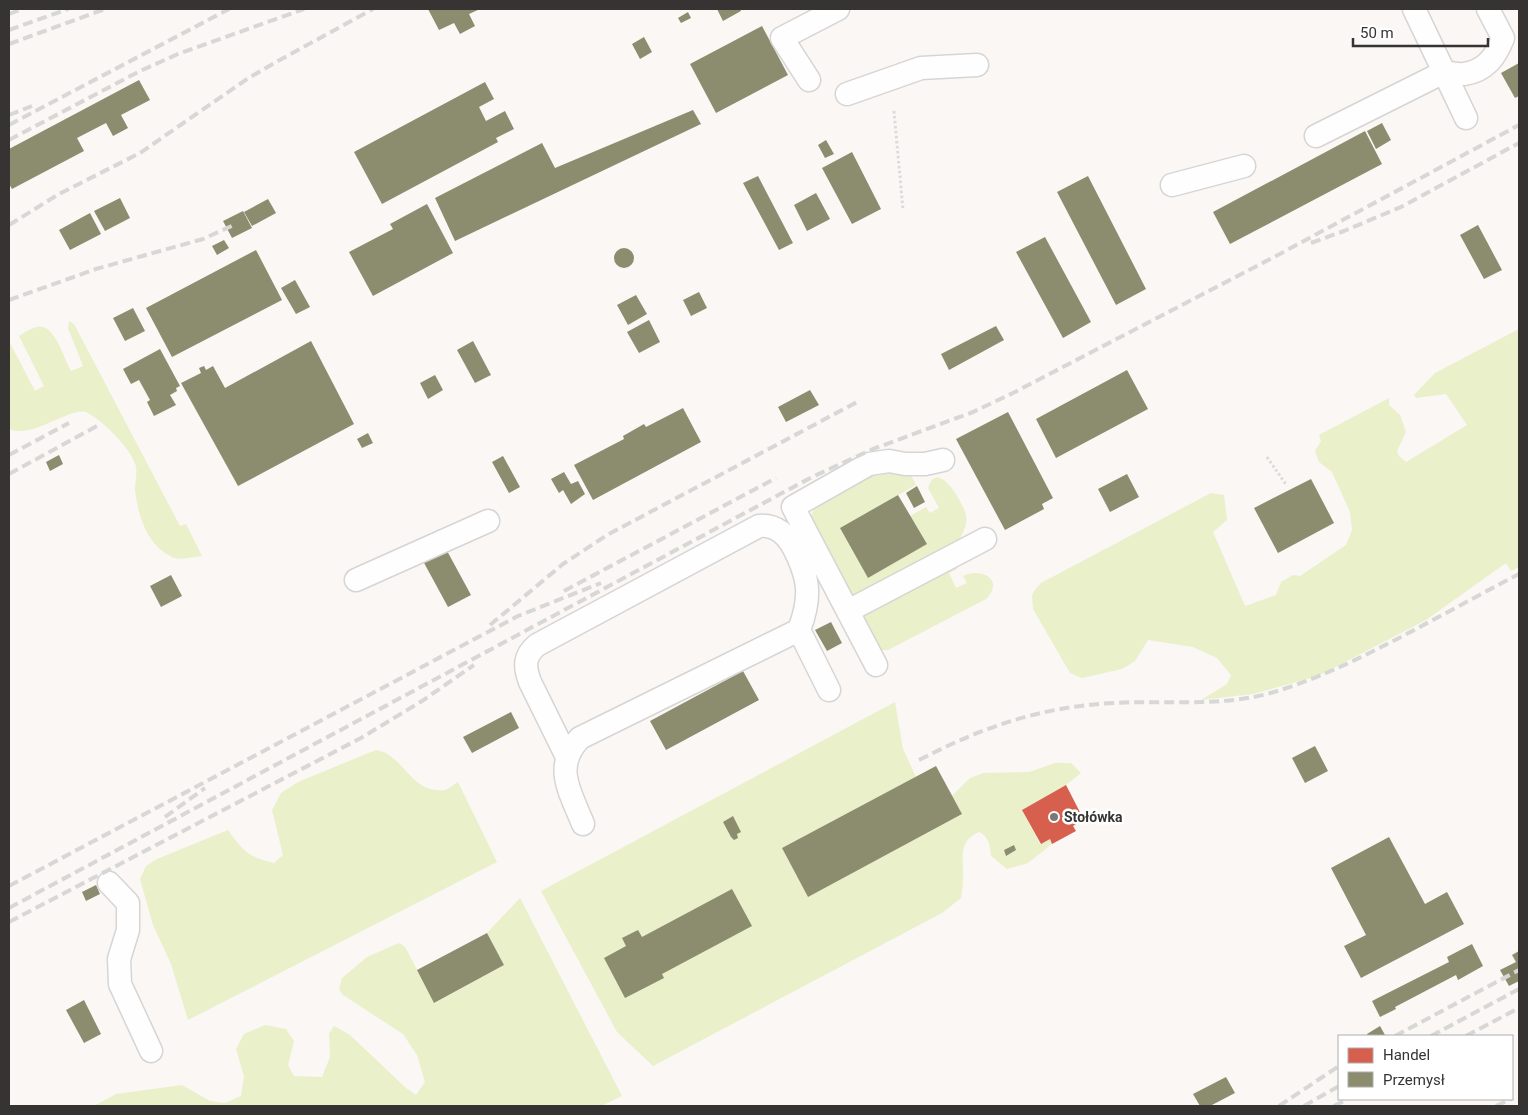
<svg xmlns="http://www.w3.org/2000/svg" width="1528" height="1115" font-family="Roboto,sans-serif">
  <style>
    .green { fill: #eaf0ca }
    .shops { fill: #d6604d }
    .industry { fill: #8c8c6e }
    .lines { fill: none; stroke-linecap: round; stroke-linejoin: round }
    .minor-casing { stroke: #d7d5d4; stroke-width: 25 }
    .path { stroke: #dbdbdb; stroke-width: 3; stroke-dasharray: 2.5 2.5; stroke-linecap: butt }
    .minor { stroke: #fefefe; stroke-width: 22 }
    .rail { stroke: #d7d7d6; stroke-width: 4; stroke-dasharray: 10 5; stroke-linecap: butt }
    .poi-dot { fill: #7b7877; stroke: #fff; stroke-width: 2 }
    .labels { text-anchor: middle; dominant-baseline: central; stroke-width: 5; stroke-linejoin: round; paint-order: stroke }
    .poi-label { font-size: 14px; font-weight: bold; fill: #363433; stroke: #fff; text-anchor: start }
  </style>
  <rect width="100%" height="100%" fill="#faf7f5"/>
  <path class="green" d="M 69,321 L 74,324 L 180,526 L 186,524 L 202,556 C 194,557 183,560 175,558 C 172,558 168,554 165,553 C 145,539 138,514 135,490 C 135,481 138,471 135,463 C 128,446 104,422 88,413 C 73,404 33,440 9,429 L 9,341 L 35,391 L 44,386 L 19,336 C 24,333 31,328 37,327 C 55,323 64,359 71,371 L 83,366 L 68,328 Z
    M 1519,329 L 1519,567 L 1511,571 L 1506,563 L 1426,620 L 1318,676 L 1253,694 L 1201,700 L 1227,684 L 1231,675 L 1217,658 L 1193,647 L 1148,640 L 1135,661 L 1122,669 L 1082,678 L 1070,673 L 1033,609 L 1032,596 L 1034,591 L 1041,583 L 1211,493 L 1224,495 L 1227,520 L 1213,532 L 1245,606 L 1276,595 L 1281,582 L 1293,575 L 1300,576 L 1346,545 L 1352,530 L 1350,512 L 1332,472 L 1319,462 L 1315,451 L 1321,441 L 1319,435 L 1389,398 L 1389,405 L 1400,415 L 1406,432 L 1397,451 L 1399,456 L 1406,462 L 1467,425 L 1446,394 L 1416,398 L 1414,395 L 1435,373 Z
    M 875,470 L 894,471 L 912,477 L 916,485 L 840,528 L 868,578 L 926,544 L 910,516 L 926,507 L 930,513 L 939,508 L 928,488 C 938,457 963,503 966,515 C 968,524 963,531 960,539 L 946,546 L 957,569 L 949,573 L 956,588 L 967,583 L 963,576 C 982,567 1005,580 986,599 L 888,650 L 881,650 L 874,644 L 810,520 L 817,500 Z
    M 895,702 L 903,749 L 916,777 L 782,848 L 808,897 L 962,814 L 952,796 L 970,778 L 984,773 L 1029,772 L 1055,763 L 1071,763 L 1081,773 L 1066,785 L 1022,810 L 1040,844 L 1050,839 L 1052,844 L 1028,863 L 1007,869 L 991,856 C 990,845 989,837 979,832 C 957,842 964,858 963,878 C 963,885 962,891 961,898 L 942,913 L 653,1066 L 617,1032 L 541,891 Z
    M 376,750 C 402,754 410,789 437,790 C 439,790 442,791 445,790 C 449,789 454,784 458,782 L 497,862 L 188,1020 L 171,964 L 153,925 L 140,879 L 146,866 L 157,859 L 228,830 C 244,852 247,856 274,863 L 283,855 L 272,810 L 281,793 L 298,782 Z
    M 520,898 L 622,1096 L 601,1106 L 94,1106 L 116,1094 L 182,1085 L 210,1101 L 225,1103 L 241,1096 L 244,1076 L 236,1049 L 244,1034 L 265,1025 L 286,1029 L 294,1041 L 288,1065 L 294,1076 L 322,1077 L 330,1057 L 329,1034 L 334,1026 L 350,1035 L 406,1088 L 416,1095 L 425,1082 L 417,1055 L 403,1034 L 343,995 L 339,989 L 342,978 L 367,957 L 399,943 L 405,947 L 435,1003 L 504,965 L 487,933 Z"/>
  <path class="shops" d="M 1066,785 L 1084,820 L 1073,826 L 1076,831 L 1052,844 L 1050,839 L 1041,844 L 1022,810 Z"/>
  <path class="industry" d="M 428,9 L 480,9 L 469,14 L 475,26 L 460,34 L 454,23 L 439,30 Z
    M 717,9 L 740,9 L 741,11 L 723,21 Z
    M 688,12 L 691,18 L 681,23 L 678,18 Z
    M 762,26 L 788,75 L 716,113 L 690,64 Z
    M 644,37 L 652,52 L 640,59 L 632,44 Z
    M 1519,63 L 1519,96 L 1515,98 L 1501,73 Z
    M 139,80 L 150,100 L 121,115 L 128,128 L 113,136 L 106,123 L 77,138 L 84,151 L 12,189 L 9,184 L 9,149 Z
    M 485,82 L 494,99 L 479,107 L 486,121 L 505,111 L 514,129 L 496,138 L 498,142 L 382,204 L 354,152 Z
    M 693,110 L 701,124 L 455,241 L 435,198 L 542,143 L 555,168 Z
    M 1382,123 L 1391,140 L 1376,149 L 1367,131 Z
    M 1365,131 L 1382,164 L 1230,244 L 1213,212 Z
    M 826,140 L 834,154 L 825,158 L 818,145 Z
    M 852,152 L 881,209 L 852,224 L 822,168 Z
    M 758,176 L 793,243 L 779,250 L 743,183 Z
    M 1088,176 L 1146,289 L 1116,305 L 1057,192 Z
    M 816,193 L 830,219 L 807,231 L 794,205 Z
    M 120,198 L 130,218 L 105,231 L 94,211 Z
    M 268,199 L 276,213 L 252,226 L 244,212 Z
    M 427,204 L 453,253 L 373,296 L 349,252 L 393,229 L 390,224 Z
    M 243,211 L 252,228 L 232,238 L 223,221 Z
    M 90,213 L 101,234 L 70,250 L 59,230 Z
    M 1478,225 L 1502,270 L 1484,279 L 1460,235 Z
    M 1045,237 L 1091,322 L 1063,338 L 1016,252 Z
    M 224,240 L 229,248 L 217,255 L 212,246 Z
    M614 258a10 10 0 1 1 20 0a10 10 0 1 1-20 0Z
    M 256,250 L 282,300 L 172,357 L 146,308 Z
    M 295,280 L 310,307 L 296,314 L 281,288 Z
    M 699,292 L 707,308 L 691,316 L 683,300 Z
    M 636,295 L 647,314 L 628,325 L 617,305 Z
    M 133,308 L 145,331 L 125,341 L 113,318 Z
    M 649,320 L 660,342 L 639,353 L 627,332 Z
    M 996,326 L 1004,340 L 949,370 L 941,354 Z
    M 311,341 L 354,424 L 238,486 L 181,383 L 201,373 L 199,368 L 204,366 L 206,370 L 213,366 L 225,388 Z
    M 473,341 L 491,375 L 475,383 L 457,350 Z
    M 160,349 L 180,386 L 176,388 L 177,391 L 170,395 L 176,405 L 154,416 L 147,402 L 150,400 L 139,380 L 131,384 L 123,369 Z
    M 1127,370 L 1148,409 L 1056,458 L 1036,419 Z
    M 435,375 L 443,390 L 428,399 L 420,383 Z
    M 810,390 L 819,405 L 786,422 L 778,407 Z
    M 683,408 L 701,442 L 593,500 L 574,465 L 624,439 L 623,436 L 644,424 L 646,427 Z
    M 1008,412 L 1053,498 L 1042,504 L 1044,509 L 1005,530 L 956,439 Z
    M 368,433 L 373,443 L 362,448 L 357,439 Z
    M 59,455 L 63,464 L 50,471 L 46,462 Z
    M 503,456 L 520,487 L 509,493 L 492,462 Z
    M 564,472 L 571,484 L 578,481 L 585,494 L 571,504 L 563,490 L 559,493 L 551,479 Z
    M 1127,474 L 1139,497 L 1110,512 L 1098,489 Z
    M 1311,479 L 1334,523 L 1278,553 L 1254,508 Z
    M 917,486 L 925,502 L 914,508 L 906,493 Z
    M 898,495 L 927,544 L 868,578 L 840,528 Z
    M 446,549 L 471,595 L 448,607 L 423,561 Z
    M 171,575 L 182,596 L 161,607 L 150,586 Z
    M 831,622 L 842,643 L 827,651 L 815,630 Z
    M 743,671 L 759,700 L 666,750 L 650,721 Z
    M 511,712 L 519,728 L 472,753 L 463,737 Z
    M 1315,746 L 1328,771 L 1305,783 L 1292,758 Z
    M 936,766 L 962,814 L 808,897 L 782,848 Z
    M 733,816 L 741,832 L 737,834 L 738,838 L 734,840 L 731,837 L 723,822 Z
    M 1389,837 L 1425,904 L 1447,892 L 1464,924 L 1361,978 L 1344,946 L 1366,935 L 1331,868 Z
    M 1014,845 L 1016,850 L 1006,856 L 1004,850 Z
    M 96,885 L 100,894 L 86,901 L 82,892 Z
    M 732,889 L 752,926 L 662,974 L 664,978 L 625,998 L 604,958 L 626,946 L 622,938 L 638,930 L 642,937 Z
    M 487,933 L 504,965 L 434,1003 L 417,970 Z
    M 1472,944 L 1483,966 L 1458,980 L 1456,975 L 1395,1007 L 1396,1009 L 1380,1017 L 1372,1001 L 1449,962 L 1447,957 Z
    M 1519,951 L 1519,981 L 1509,986 L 1500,970 L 1516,962 L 1512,955 Z
    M 84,1000 L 101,1034 L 84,1043 L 66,1010 Z
    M 1380,1026 L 1385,1035 L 1368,1036 L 1367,1034 Z
    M 1226,1077 L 1235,1093 L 1210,1106 L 1200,1106 L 1193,1094 Z"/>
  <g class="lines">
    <defs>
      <path id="minor" d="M 1414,9 L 1466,118
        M 809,80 L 782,38 L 838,9
        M 847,94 L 921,68 L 977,65
        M 1316,136 L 1444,72 C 1450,73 1458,75 1464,74 C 1486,71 1496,56 1503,38 L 1488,9
        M 1172,185 L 1244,166
        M 356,580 L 488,521
        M 848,611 L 985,539
        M 876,665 L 793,507 L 869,464 L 889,461 L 905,464 L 925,464 L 943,460
        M 567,757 L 530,682 C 524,666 524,656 537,645 L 759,526 C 767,525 774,527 781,532 C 794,541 806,573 807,588 C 808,603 804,617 799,630
        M 583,824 C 571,793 552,767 580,738 L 799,630 L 829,690
        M 109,883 L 128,903 L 128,930 L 119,959 L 120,984 L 151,1051"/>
    </defs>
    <use href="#minor" class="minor-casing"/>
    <path class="path" d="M 894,111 L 903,210
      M 1267,457 L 1287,486"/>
    <use href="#minor" class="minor"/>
    <path class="rail" d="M 9,14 L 22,9
      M 9,30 L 68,9
      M 9,44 L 105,9
      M 9,115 L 32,106
      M 9,125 L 229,9
      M 9,140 L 140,71 L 178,54 L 304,9
      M 9,225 L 59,194 L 140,153 L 247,79 L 278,61 L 373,9
      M 1311,243 L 1344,231 L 1401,207 L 1519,143
      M 9,300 L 96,269 L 203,239 L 236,224
      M 9,455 L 69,423
      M 9,474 L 97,426
      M 564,591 L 776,478
      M 490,625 L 563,564 L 607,535 L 859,401
      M 919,760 C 983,727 1040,707 1113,703 C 1165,700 1216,707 1267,694 C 1314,681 1356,660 1399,638 C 1439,617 1479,595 1519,574
      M 165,817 L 205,788
      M 9,886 L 518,616 L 601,583
      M 9,908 L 812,477 L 873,449 L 973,412 L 1013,393 L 1276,256 L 1519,125
      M 9,922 L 361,738 L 422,701 L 474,665
      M 1395,1036 L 1519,970
      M 1431,1036 L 1519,989
      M 1466,1036 L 1519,1008
      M 1279,1106 L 1339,1066
      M 1304,1106 L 1339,1086
      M 1334,1106 L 1348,1099
      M 1496,1106 L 1511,1099"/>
  </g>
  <circle class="poi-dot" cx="1054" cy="817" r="5"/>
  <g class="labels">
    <g class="poi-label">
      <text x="1064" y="817">Stołówka</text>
    </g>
  </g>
  <rect width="1528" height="1115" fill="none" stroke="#363433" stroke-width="20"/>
  <rect x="1338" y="1035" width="175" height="65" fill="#ffffff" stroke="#afaead"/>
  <rect x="1348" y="1048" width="25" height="15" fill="#d6604d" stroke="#afaead"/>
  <text x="1383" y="1060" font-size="15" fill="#363433">Handel</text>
  <rect x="1348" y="1072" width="25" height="15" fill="#8c8c6e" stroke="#afaead"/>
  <text x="1383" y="1085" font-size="15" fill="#363433">Przemysł</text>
  <path d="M1353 38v8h135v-8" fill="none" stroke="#363433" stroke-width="2.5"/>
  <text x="1360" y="38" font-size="15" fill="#363433" stroke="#ffffff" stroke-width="4" paint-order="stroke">50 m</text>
</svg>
